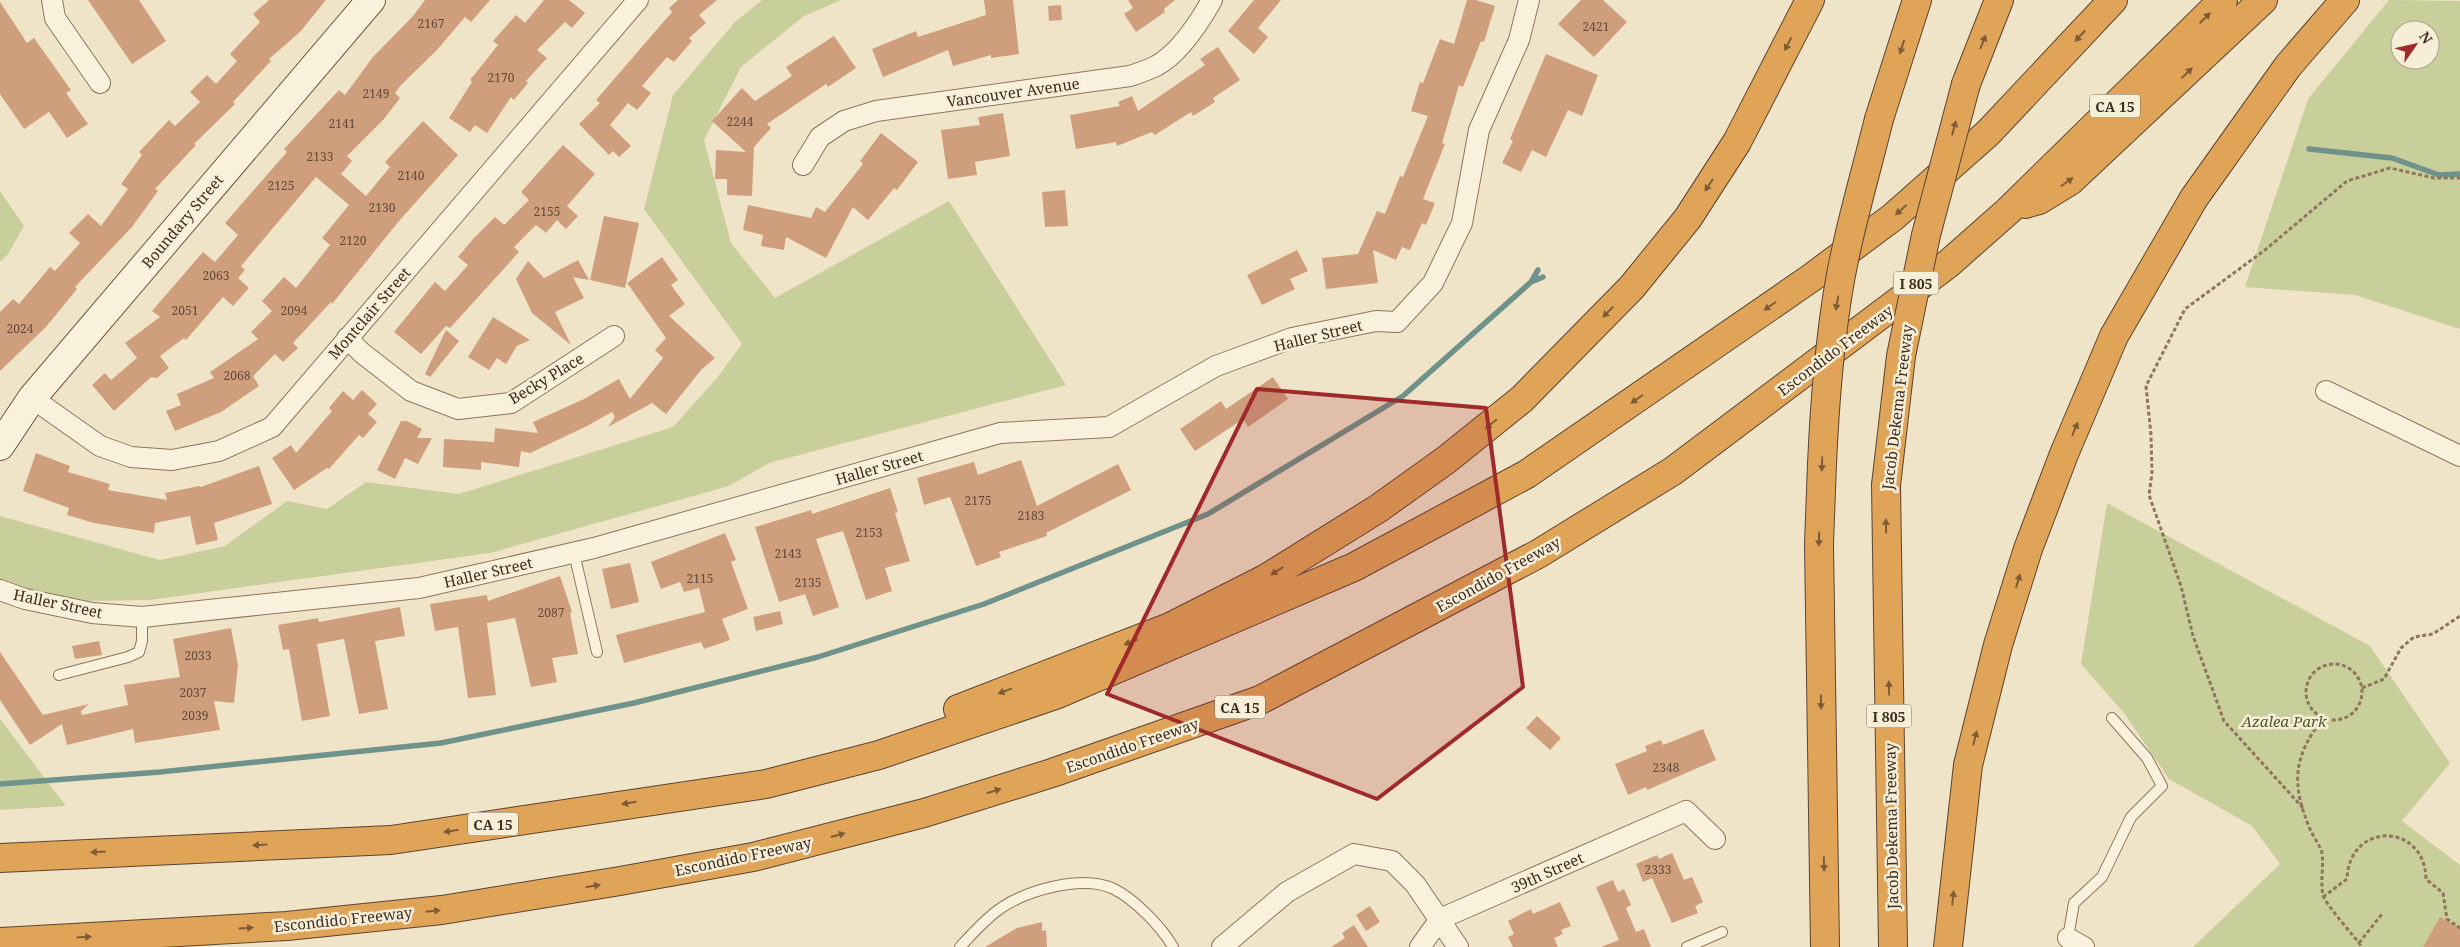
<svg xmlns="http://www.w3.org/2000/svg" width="2460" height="947" font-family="'Noto Serif',serif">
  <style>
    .green { fill: #c9cf9b; fill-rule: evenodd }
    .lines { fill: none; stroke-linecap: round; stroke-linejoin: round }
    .stream { stroke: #6f938a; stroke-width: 5.5 }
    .building { fill: #cf9f7d }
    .lane-casing { stroke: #8d765c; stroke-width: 12 }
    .street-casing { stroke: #8d765c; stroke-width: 22 }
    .secondary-casing { stroke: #6f573f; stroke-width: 30 }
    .highway-casing { stroke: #5b4430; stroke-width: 30 }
    .path { stroke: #8d765c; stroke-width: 3; stroke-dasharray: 4 2.5; stroke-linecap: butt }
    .lane { stroke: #faf1dc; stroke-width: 10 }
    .street { stroke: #faf1dc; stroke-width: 20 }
    .secondary { stroke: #faf1dc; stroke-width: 28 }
    .highway { stroke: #e0a458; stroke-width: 28 }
    .highway-bridge-casing { stroke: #5b4430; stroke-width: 30; stroke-linecap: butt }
    .highway-bridge { stroke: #e0a458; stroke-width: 28 }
    .oneway { fill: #7e5d36 }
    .marked { fill: #9e2a2b; fill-opacity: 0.2; stroke: #9e2a2b; stroke-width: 4; stroke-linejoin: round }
    .labels { text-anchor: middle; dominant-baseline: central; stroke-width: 5; stroke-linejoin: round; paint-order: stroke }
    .number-label { font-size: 12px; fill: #624a37 }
    .shield { fill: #f7eed8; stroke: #756857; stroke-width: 1 }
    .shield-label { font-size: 14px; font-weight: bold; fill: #3d2e20 }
    .street-label { font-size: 15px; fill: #3d2e20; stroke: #f7eed8 }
    .park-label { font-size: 15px; font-style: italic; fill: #4d5a26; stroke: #f7eed8 }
  </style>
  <rect width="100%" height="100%" fill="#f0e4c8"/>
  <path class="green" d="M 762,0 L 841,0 L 804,16 L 741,67 L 704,140 L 731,243 L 775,298 L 949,201 L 1066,385 L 769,463 L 729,486 L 490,553 L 150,600 L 0,602 L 0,516 L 160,560 L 225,546 L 287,501 L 327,509 L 366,482 L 459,494 L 673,427 L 716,379 L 742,344 L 644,209 L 673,95 L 735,22 Z
    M 2389,0 L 2460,1 L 2460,329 L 2355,295 L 2245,287 L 2308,99 ZM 2400,30 L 2430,30 L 2430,60 L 2400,60 Z
    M 0,191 L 24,226 L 8,254 L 0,262 Z
    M 2107,503 L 2370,646 L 2450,763 L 2402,821 L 2460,865 L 2460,947 L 2193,947 L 2280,864 L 2252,826 L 2169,779 L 2124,713 L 2081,664 Z
    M 0,719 L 66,806 L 0,810 Z"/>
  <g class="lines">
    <path class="stream" d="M 2309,149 L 2392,158 L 2439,175 L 2460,174
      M 1531,282 L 1543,277
      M 0,784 L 160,772 L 441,743 L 634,703 L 818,657 L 984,604 L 1208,514 L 1403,396 L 1531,282 L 1538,270"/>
  </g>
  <path class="building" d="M 88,0 L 139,0 L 166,41 L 132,64 Z
    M 269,0 L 326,0 L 300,32 L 269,59 L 271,61 L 233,102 L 235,104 L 194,144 L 196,145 L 155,189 L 158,191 L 132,227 L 75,287 L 77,289 L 46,327 L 0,371 L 0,312 L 13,299 L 19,304 L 50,267 L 55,271 L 80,243 L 69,233 L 88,214 L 101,226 L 128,189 L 121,184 L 142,155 L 139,152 L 169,120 L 175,126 L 200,102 L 190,92 L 207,75 L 216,84 L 237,61 L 230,54 L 260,22 L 253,14 Z
    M 425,0 L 490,0 L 471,22 L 465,17 L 437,50 L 401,85 L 395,93 L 400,98 L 384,119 L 347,156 L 352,161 L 341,174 L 366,196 L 390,167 L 385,162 L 423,121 L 458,155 L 399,221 L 332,304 L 331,302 L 293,343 L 298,348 L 283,362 L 275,354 L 253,376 L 259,386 L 221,412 L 175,431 L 166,411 L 181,405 L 177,394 L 214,378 L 210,372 L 258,339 L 251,332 L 272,311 L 262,301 L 284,277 L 296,288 L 330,245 L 322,238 L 349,205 L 316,177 L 241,266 L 245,270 L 238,278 L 249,288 L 233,306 L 223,297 L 186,340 L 184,338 L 160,356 L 169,368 L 157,378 L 151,377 L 114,411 L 92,385 L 105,373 L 111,380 L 137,358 L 125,343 L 160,317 L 152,311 L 203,252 L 215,262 L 238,235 L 225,223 L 287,152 L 284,149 L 339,90 L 345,95 L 373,57 L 413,16 Z
    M 544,0 L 569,0 L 585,13 L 572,28 L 565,22 L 537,50 L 547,58 L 526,81 L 528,83 L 514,100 L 511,97 L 487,133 L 475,125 L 470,132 L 449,118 L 472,82 L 470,80 L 498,45 L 493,41 L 516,15 L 525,23 Z
    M 678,0 L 717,0 L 699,15 L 706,23 L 689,38 L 692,41 L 674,62 L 667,57 L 642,86 L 651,93 L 637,110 L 628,103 L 610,125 L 631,146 L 619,157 L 613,151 L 609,155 L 579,124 L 600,103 L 596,100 L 672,12 L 669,8 Z
    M 984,0 L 1013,0 L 1019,54 L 991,58 L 991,55 L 953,66 L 948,50 L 883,77 L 872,49 L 916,31 L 918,37 L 986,15 Z
    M 1128,0 L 1175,0 L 1164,9 L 1165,12 L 1136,32 L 1124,14 L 1133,8 Z
    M 1254,0 L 1281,0 L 1258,28 L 1268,37 L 1254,54 L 1228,31 Z
    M 1467,0 L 1476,0 L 1495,6 L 1484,42 L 1481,41 L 1463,87 L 1459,85 L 1442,143 L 1445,144 L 1423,199 L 1435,203 L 1426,225 L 1422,223 L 1410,250 L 1402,247 L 1396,260 L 1373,250 L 1378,283 L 1326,289 L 1322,258 L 1358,254 L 1377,211 L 1385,214 L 1400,176 L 1403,177 L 1428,116 L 1411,111 L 1420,82 L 1423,83 L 1440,39 L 1454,44 Z
    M 1581,0 L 1603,0 L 1627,22 L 1594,57 L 1558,24 Z
    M 0,2 L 27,43 L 34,38 L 71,90 L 66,93 L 88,124 L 67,138 L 49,112 L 24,129 L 0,94 Z
    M 1061,5 L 1062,20 L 1049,21 L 1048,6 Z
    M 834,36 L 856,68 L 828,87 L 826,84 L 767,124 L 771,128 L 754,147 L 752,196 L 727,195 L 727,179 L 715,179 L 716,150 L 746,152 L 712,121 L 742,88 L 755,101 L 792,76 L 786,67 Z
    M 1218,47 L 1240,80 L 1213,98 L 1215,102 L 1193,116 L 1191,112 L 1155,135 L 1152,132 L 1117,146 L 1116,142 L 1076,149 L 1070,115 L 1120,106 L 1118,102 L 1132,96 L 1138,111 L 1205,65 L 1200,59 Z
    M 1546,54 L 1598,75 L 1582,116 L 1568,110 L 1546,157 L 1532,150 L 1521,172 L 1502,163 L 1513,141 L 1510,139 Z
    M 1003,113 L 1010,156 L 975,162 L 977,175 L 948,179 L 941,130 L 980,125 L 978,117 Z
    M 881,133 L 918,162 L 897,190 L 894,188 L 868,220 L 853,207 L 826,258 L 786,237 L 784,250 L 761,246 L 763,235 L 743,230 L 748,205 L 811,218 L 816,207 L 825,212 L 863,164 L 860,161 Z
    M 563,145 L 595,174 L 567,206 L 578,216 L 566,229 L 557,220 L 546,233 L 536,225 L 514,247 L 519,252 L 450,328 L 446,326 L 421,354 L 394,332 L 435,282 L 445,291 L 468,265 L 458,257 L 474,238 L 495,217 L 504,225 L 529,200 L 521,192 Z
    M 1065,190 L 1068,226 L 1045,227 L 1042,192 Z
    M 604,216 L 639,223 L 625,288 L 590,280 Z
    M 1297,250 L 1308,271 L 1290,279 L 1295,289 L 1262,305 L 1247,275 Z
    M 662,257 L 678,280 L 671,285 L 685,304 L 669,316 L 715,358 L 701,370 L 666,414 L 652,403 L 608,427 L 615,417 L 612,412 L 587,426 L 530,453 L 521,451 L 519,467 L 481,462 L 481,470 L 443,467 L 444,439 L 494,442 L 495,428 L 538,433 L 533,422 L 584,399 L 619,379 L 630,399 L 663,358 L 655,350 L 666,338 L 627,283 Z
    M 578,260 L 589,280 L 573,277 L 584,298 L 555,312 L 571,345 L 532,313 L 516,279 L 528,261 L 544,278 Z
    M 493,317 L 530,340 L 517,346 L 506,364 L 497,358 L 489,370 L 468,357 Z
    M 446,330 L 459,341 L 430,377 L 425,374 Z
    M 1273,377 L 1288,399 L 1248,427 L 1243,419 L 1195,451 L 1180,429 L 1221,401 L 1226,409 Z
    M 362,390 L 377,404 L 368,414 L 377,422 L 363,438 L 359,435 L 329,469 L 327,468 L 294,490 L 272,458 L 291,445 L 296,453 L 332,411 L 329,408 L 343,391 L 353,400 Z
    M 401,421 L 407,421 L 422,429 L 417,438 L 432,438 L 418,464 L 405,458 L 395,479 L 377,470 Z
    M 36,453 L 70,466 L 68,472 L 110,484 L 108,490 L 167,500 L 165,493 L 199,486 L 201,487 L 259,466 L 272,504 L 214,523 L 218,540 L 196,545 L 190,516 L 155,523 L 154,533 L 94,523 L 67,515 L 69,508 L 23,491 Z
    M 1021,460 L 1037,506 L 1118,464 L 1131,490 L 1046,533 L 1047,536 L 999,552 L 1001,557 L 976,566 L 950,497 L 924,505 L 917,478 L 974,462 L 978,475 Z
    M 890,488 L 898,512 L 895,513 L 910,561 L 885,568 L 892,591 L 866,600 L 843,531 L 816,539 L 839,607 L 813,616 L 805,594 L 779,602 L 755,527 L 811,510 L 812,514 Z
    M 725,533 L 736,560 L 731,562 L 748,609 L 722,619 L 730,640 L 704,649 L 701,642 L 624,663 L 616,635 L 705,612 L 699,588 L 684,592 L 680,582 L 661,589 L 651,562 Z
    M 630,563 L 639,602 L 611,609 L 602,569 Z
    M 560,576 L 572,612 L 570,613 L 578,654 L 552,658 L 557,682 L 531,687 L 515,618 L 487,623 L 496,695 L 468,698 L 458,627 L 435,631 L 430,604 L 487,595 L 488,601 Z
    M 400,607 L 405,636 L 375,641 L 388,709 L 359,714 L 344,639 L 317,644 L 330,716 L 302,721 L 289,649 L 283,650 L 278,625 L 318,618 L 319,622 Z
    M 780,611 L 783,624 L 756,631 L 753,617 Z
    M 231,628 L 238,665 L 234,703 L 214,701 L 220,730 L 135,743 L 133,729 L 67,745 L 62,724 L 30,745 L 0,700 L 0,652 L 43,715 L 89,704 L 81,711 L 82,715 L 128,705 L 124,685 L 180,677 L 173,639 Z
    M 99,641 L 102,655 L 75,659 L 72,646 Z
    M 1537,716 L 1561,738 L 1550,750 L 1526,728 Z
    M 1703,729 L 1716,760 L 1647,790 L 1646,787 L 1628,795 L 1615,764 L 1647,751 L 1645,746 L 1661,740 L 1663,745 Z
    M 1672,853 L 1684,880 L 1692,877 L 1703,902 L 1695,906 L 1698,913 L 1672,923 L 1652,878 L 1643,882 L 1636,864 L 1657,855 L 1659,859 Z
    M 1613,880 L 1618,892 L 1624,889 L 1631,905 L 1626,908 L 1636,932 L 1644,929 L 1651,947 L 1601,947 L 1619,940 L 1596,887 Z
    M 1560,902 L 1571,926 L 1561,930 L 1563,934 L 1554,938 L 1558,947 L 1513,947 L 1508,937 L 1514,934 L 1508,921 L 1531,909 L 1533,914 Z
    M 1370,906 L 1380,922 L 1366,931 L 1356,915 Z
    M 2440,917 L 2460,928 L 2460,947 L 2423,947 Z
    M 1042,922 L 1042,931 L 1046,930 L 1047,947 L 985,947 L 1017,928 Z
    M 1354,925 L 1368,947 L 1331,947 L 1345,938 L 1342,933 Z"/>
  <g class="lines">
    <defs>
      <path id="lane" d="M 574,553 L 597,652
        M 59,675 L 128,657 L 139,652 L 142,641 L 142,617
        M 2068,938 L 2074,903 L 2102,877 L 2131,817 L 2162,786 L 2147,758 L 2112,718
        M 960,947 C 973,933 985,919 1001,908 C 1028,890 1083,874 1114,889 C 1134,899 1162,927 1173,947
        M 1687,947 L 1722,932"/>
      <path id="street" d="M 52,0 L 55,18 L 100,83
        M 803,165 L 820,137 L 844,121 L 876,111 L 1130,76 C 1139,73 1148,70 1156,66 C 1180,53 1199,23 1212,0
        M 347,338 L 362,353 L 411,391 L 458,409 L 511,403 L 614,336
        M 2326,391 L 2460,456
        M 32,398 L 100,446 L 131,457 L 172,460 L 219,451 L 272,427 L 638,0
        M 0,590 L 25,599 L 92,613 L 142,617 L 419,588 L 594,548 L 1000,433 L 1109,427 L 1216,366 L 1292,338 L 1376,321 L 1397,322 L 1433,283 L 1462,223 L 1479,130 L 1519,40 L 1529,0
        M 2068,938 L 2084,947
        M 1222,947 L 1287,892 L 1354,854 L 1392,861 L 1415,884 L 1458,947
        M 1420,947 L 1440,919 L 1686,811 L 1715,839"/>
      <path id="secondary" d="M 0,446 L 32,398 L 371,0"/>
      <path id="highway" d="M 1966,84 L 1999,0
        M 1879,119 L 1917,0
        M 2025,204 L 2039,200 L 2070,181 L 2263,0
        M 1886,485 L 1893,947
        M 1821,491 L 1819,544 L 1825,947
        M 958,709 L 1170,627 L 1265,579 L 1379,508 L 1446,460 L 1522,399 L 1632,287 L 1688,218 L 1737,142 L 1810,0
        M 0,858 L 391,840 L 766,784 L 879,755 L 1058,694 L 1354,567 L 1527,474 L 1811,278 L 1893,217 L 1988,133 L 2113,0
        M 0,942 L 287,926 L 442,910 L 620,881 L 753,857 L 924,813 L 1052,773 L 1260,700 L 1538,554 L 1673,471 L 1948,264 L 2008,211 L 2223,0
        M 1948,947 L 1968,765 L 1998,645 L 2028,549 L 2064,454 L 2114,336 L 2194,198 L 2288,66 L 2345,0"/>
    </defs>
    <use href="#lane" class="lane-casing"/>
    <use href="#street" class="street-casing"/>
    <use href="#secondary" class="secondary-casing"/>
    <use href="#highway" class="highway-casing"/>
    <path class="path" d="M2306 692a28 28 0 1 1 56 0a28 28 0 1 1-56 0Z
      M 2362,688 L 2384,679 L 2401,648 L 2414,637 L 2433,634 L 2460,616
      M 2323,718 C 2293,757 2291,784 2310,829 C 2313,837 2320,845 2322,853 C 2324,867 2320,882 2323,895 C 2325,904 2355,937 2362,947
      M 2303,808 L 2224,721 L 2193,636 L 2181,586 L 2149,495 L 2152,473 L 2151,435 L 2146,386 L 2185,309 L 2265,250 L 2347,181 L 2390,168 L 2434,178 L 2460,178
      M 2323,897 L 2347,879 C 2349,821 2425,822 2426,879 L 2443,893 L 2447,919 L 2460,928
      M 2359,943 L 2382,914"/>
    <use href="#lane" class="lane"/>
    <use href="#street" class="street"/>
    <use href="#secondary" class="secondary"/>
    <use href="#highway" class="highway"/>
    <defs>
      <path id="highway-bridge" d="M 1886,485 L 1901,356 L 1926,235 L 1966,84
        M 1821,491 C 1823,428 1827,367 1836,305 C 1845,242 1864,180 1879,119"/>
    </defs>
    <use href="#highway-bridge" class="highway-bridge-casing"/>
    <use href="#highway-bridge" class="highway-bridge"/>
  </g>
  <defs><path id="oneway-solid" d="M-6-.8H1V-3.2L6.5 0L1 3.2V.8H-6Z" transform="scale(1.25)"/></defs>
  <g class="oneway">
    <use href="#oneway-solid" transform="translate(2205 18) rotate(-44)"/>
    <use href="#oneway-solid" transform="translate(2080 36) rotate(133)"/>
    <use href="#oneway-solid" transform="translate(1983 42) rotate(-68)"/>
    <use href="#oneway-solid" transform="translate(1788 44) rotate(117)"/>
    <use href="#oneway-solid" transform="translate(1902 47) rotate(107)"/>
    <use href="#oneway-solid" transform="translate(2187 73) rotate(-44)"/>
    <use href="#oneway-solid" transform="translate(1954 128) rotate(-75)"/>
    <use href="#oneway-solid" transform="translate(2067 182) rotate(-35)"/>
    <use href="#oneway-solid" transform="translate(1709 185) rotate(123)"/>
    <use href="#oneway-solid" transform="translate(1901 210) rotate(138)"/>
    <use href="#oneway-solid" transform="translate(1837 303) rotate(100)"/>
    <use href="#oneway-solid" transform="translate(1770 306) rotate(145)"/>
    <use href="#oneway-solid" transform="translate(1608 312) rotate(135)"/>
    <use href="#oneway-solid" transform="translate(1637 399) rotate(145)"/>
    <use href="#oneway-solid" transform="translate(1491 424) rotate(141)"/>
    <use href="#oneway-solid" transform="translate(2075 429) rotate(-67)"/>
    <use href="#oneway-solid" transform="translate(1822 464) rotate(92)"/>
    <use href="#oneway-solid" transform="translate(1886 526) rotate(-91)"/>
    <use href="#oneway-solid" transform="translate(1819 539) rotate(91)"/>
    <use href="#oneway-solid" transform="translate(1277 571) rotate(148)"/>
    <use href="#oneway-solid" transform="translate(2018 581) rotate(-73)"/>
    <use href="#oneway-solid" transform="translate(1131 642) rotate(159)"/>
    <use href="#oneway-solid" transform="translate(1889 688) rotate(-91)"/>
    <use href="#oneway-solid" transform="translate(1005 691) rotate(159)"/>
    <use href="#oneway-solid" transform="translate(1821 702) rotate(89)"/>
    <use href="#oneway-solid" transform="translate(1975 738) rotate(-76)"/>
    <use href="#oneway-solid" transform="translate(994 791) rotate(-17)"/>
    <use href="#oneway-solid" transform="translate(629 803) rotate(171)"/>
    <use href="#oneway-solid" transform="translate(451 831) rotate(171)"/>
    <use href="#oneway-solid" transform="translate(838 835) rotate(-15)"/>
    <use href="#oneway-solid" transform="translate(260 845) rotate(177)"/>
    <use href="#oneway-solid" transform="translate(98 852) rotate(177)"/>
    <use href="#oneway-solid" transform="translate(1824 864) rotate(89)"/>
    <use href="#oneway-solid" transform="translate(593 886) rotate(-9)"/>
    <use href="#oneway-solid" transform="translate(1953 898) rotate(-84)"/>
    <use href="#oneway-solid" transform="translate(433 911) rotate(-6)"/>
    <use href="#oneway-solid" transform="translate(246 928) rotate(-3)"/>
    <use href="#oneway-solid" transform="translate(84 937) rotate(-3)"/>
  </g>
  <path class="marked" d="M 1257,389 L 1486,408 L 1523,687 L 1377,799 L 1107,694 Z"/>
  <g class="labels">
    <g class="number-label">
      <text x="431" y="23">2167</text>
      <text x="1596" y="26">2421</text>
      <text x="501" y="77">2170</text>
      <text x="376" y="93">2149</text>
      <text x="740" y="121">2244</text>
      <text x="342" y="123">2141</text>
      <text x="320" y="156">2133</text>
      <text x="411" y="175">2140</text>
      <text x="281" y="185">2125</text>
      <text x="382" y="207">2130</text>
      <text x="547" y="211">2155</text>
      <text x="353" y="240">2120</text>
      <text x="216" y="275">2063</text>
      <text x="185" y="310">2051</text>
      <text x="294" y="310">2094</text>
      <text x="20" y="328">2024</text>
      <text x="237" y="375">2068</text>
      <text x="978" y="500">2175</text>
      <text x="1031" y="515">2183</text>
      <text x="869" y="532">2153</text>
      <text x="788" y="553">2143</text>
      <text x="700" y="578">2115</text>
      <text x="808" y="582">2135</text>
      <text x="551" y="612">2087</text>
      <text x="198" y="655">2033</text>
      <text x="193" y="692">2037</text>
      <text x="195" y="715">2039</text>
      <text x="1666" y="767">2348</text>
      <text x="1658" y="869">2333</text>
    </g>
    <g class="shield">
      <rect x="2090" y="94.5" width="50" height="23" rx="4"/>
      <rect x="1893.5" y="271.5" width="45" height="23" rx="4"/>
      <rect x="1215" y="695.5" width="50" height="23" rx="4"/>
      <rect x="1866.5" y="704.5" width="45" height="23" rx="4"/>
      <rect x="468" y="812.5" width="50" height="23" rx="4"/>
    </g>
    <g class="shield-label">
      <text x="2115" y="106">CA 15</text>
      <text x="1916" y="283">I 805</text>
      <text x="1240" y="707">CA 15</text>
      <text x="1889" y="716">I 805</text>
      <text x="493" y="824">CA 15</text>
    </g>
    <g class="street-label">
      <text transform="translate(1013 92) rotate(-8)">Vancouver Avenue</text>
      <text transform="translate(182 221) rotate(-50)">Boundary Street</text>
      <text transform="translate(369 313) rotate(-49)">Montclair Street</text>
      <text transform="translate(1318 335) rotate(-14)">Haller Street</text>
      <text transform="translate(1835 350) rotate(-37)">Escondido Freeway</text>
      <text transform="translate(546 378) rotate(-31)">Becky Place</text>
      <text transform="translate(1897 407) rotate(-83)">Jacob Dekema Freeway</text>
      <text transform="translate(879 467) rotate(-16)">Haller Street</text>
      <text transform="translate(488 572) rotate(-13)">Haller Street</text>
      <text transform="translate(1498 574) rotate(-29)">Escondido Freeway</text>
      <text transform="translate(58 603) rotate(12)">Haller Street</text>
      <text transform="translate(1132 745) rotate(-19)">Escondido Freeway</text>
      <text transform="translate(1891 826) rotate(-91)">Jacob Dekema Freeway</text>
      <text transform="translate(743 856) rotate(-12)">Escondido Freeway</text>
      <text transform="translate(1547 872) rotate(-24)">39th Street</text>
      <text transform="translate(343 919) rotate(-6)">Escondido Freeway</text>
    </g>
    <g class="park-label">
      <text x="2284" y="721">Azalea Park</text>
    </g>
  </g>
  <g transform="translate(2415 45) rotate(56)"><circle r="24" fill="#f7eed8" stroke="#ada18e"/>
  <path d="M0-4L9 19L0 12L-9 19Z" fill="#9e2a2b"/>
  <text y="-8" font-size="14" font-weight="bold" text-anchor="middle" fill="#3d2e20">N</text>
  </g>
</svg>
